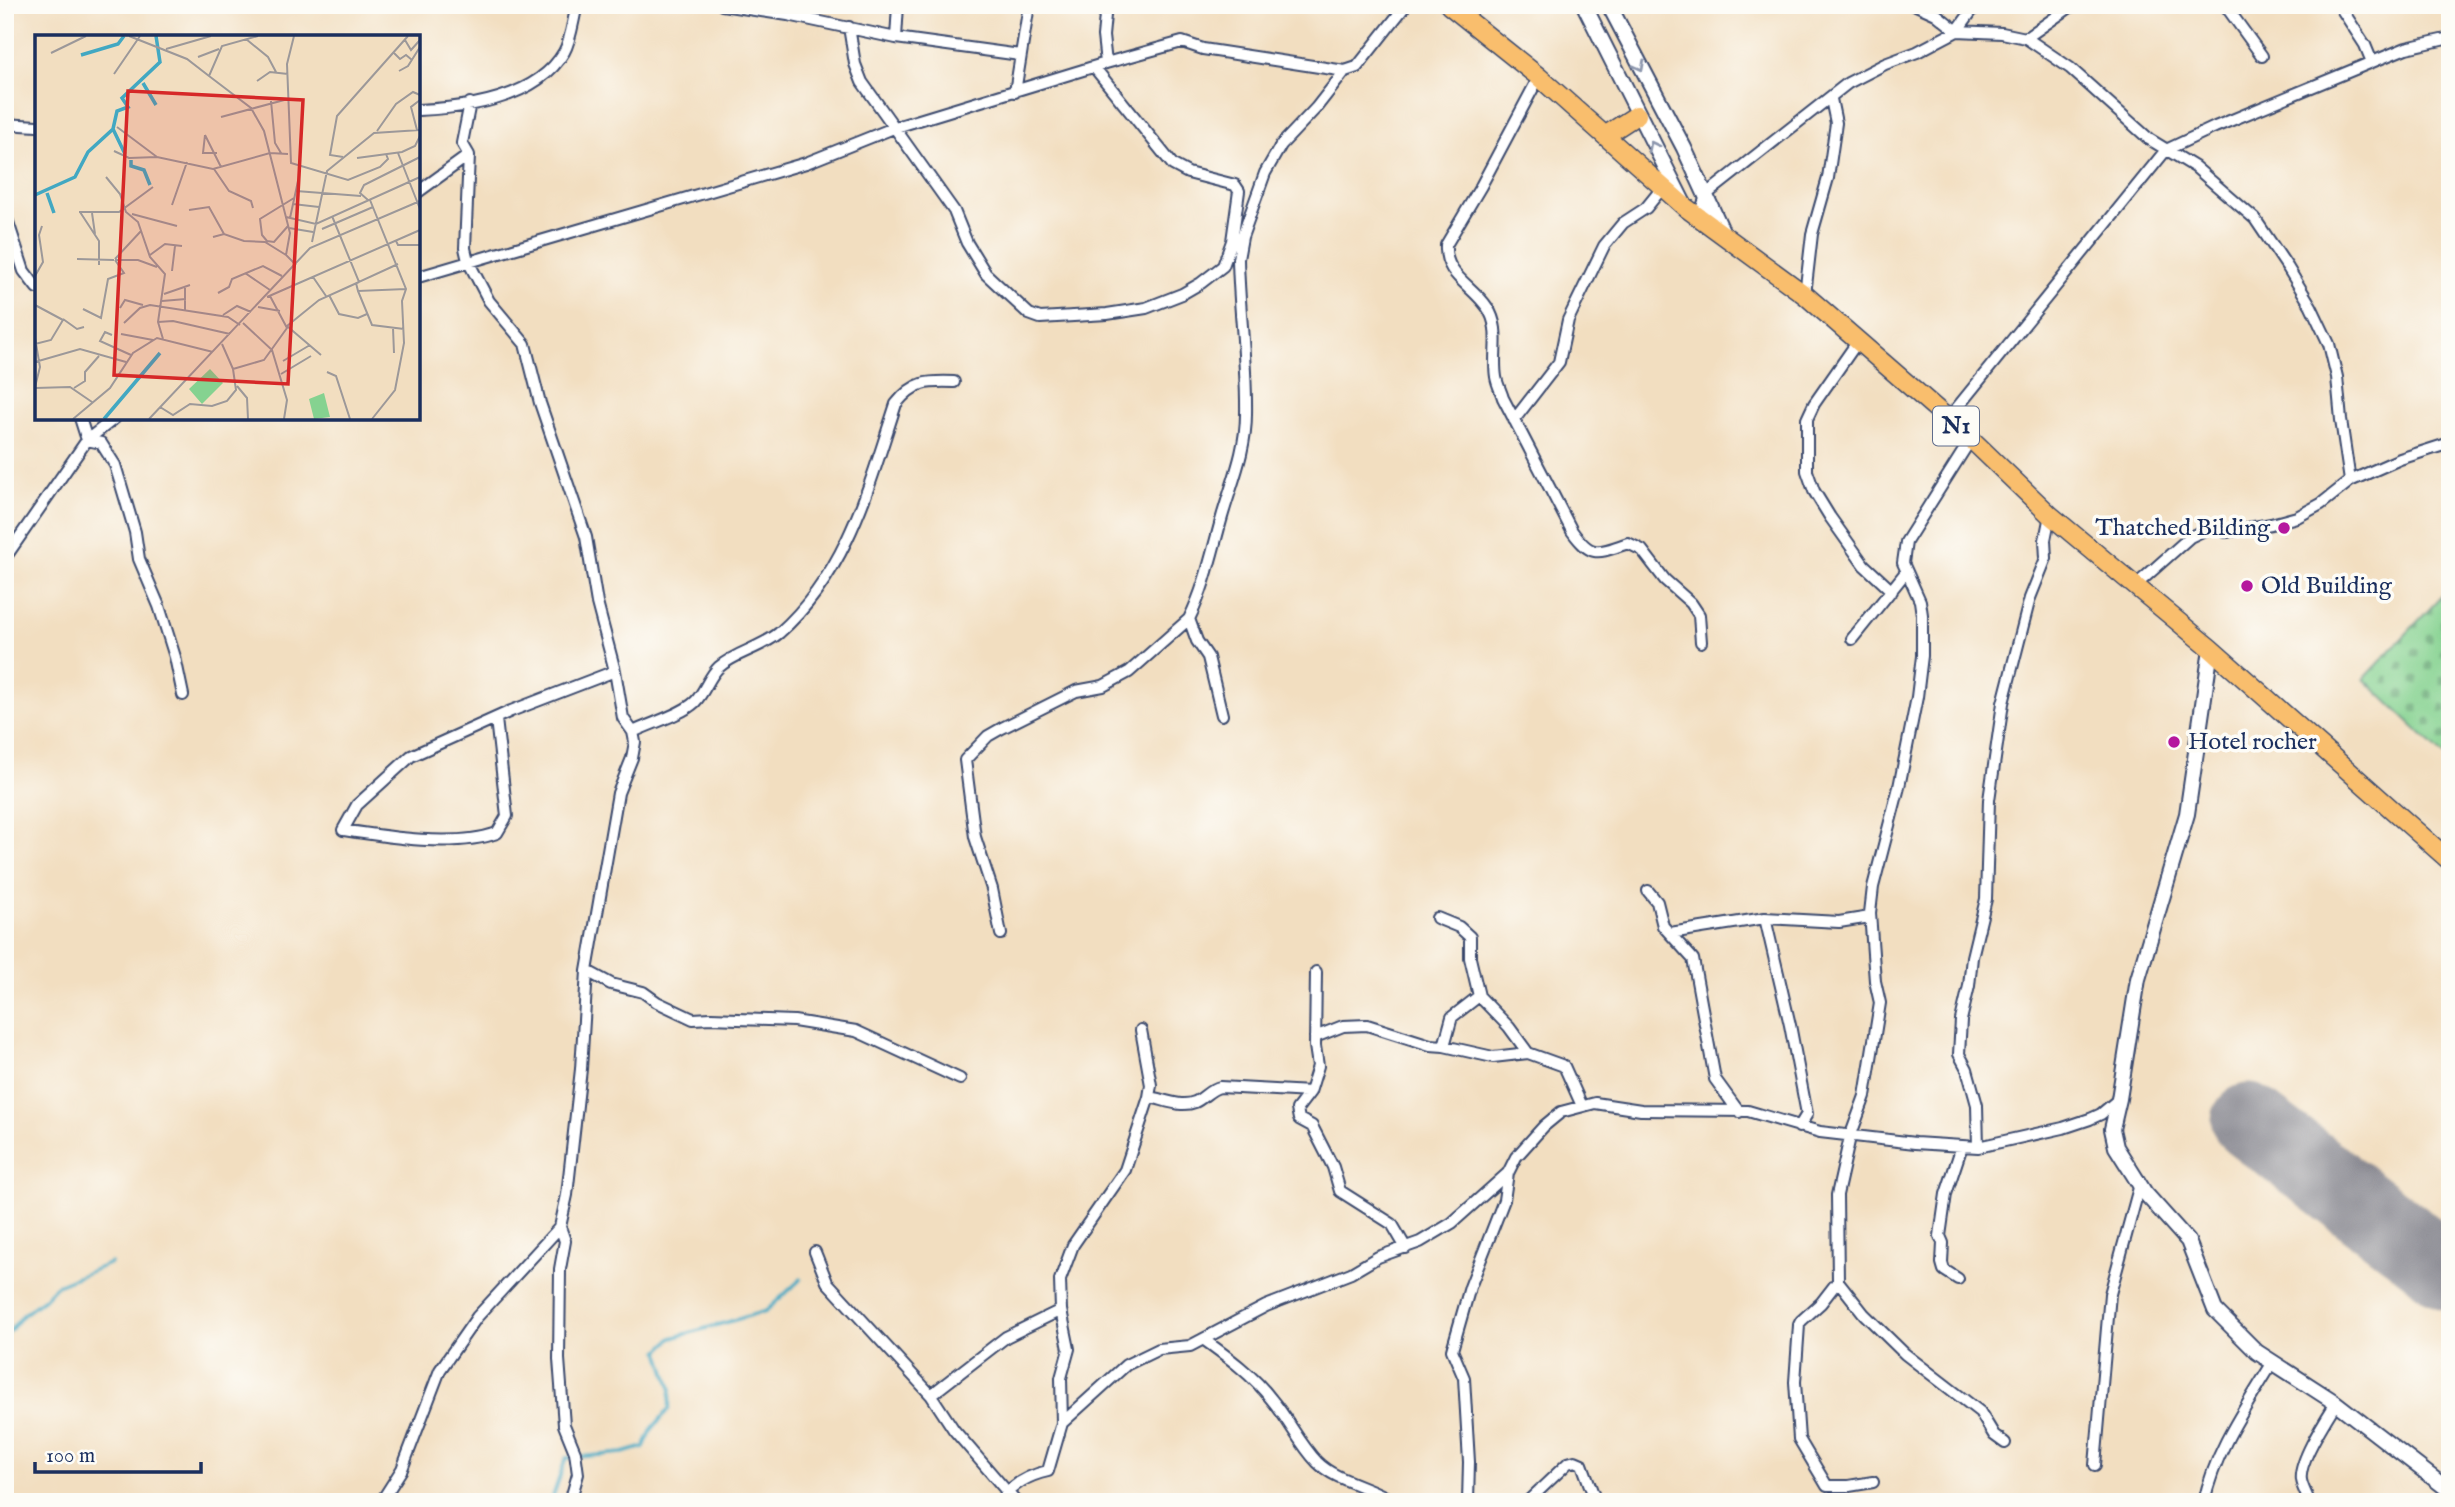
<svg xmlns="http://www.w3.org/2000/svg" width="2455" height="1507" font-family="'IM FELL English',serif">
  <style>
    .cemetery { fill: url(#cemetery-stones); stroke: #508077; stroke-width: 2 }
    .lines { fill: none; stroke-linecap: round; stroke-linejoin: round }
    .stream { stroke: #42a8c2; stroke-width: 3.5 }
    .runway { stroke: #86868f; stroke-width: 75 }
    .minor-casing { stroke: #3b496d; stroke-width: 14 }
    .tertiary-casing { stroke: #3b496d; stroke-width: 18 }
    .trunk-casing { stroke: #3b496d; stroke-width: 21 }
    .minor { stroke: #fff; stroke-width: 10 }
    .tertiary { stroke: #fff; stroke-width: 14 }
    .trunk { stroke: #f9be6d; stroke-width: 18 }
    .oneway { stroke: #8d97ae }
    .poi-dot { fill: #b5179e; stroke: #fdfcf7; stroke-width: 2.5 }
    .labels { text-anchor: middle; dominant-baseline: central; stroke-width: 7; stroke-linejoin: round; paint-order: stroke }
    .shield { fill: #fdfcf7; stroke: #5f6c8c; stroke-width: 2 }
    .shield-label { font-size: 23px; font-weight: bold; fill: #1b2f5e }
    .poi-label { font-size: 24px; fill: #1b2f5e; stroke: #fdfcf7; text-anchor: start }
    .inset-river { fill: none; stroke: #42a8c2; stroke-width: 3.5 }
    .inset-road { fill: none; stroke: #9c9899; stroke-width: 2 }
    .view { fill: #d62828; fill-opacity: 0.15; stroke: #d62828; stroke-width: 3.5 }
    .inset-edge { fill: none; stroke: #1b2f5e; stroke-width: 3.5 }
  </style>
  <defs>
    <pattern id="cemetery-stones" width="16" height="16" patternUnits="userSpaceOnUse" patternTransform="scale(1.75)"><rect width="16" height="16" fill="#85d290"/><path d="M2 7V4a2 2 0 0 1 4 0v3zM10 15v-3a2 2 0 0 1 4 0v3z" fill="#6cab79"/></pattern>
  </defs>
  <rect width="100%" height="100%" fill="#fdfcf7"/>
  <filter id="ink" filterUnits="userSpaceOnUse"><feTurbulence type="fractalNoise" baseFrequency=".0143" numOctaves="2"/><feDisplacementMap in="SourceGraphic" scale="14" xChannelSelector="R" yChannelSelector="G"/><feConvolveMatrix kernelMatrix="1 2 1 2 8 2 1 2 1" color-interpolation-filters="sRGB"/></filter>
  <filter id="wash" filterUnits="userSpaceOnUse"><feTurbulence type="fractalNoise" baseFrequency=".00686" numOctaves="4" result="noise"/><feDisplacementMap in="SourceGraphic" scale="28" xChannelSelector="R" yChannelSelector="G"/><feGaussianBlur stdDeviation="1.57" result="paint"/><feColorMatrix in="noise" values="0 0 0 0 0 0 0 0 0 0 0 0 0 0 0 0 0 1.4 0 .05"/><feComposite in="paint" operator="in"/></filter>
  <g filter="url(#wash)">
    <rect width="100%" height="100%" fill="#f2dec0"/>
    <path class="cemetery" d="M 2450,587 L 2450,762 L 2364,679 Z"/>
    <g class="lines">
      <path class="stream" d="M 5,1337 L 23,1315 L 44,1299 L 57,1285 L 111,1263
        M 551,1502 L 566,1458 L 623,1453 L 644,1447 L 652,1429 L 669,1409 L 671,1388 L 659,1351 L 672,1338 L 766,1311 L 801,1279"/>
      <path class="runway" d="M 2249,1121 L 2450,1273"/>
    </g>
  </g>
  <g filter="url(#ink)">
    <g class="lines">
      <defs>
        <path id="minor" d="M 722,5 L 788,15 L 896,38 L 1020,55
          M 1106,5 L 1103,36 L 1106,63
          M 1916,5 L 1936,14 L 1957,31 L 1976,5
          M 2225,5 L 2262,56
          M 2339,5 L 2365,45 L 2372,62
          M 849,27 L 855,64 L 862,82 L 954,211 L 967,243 L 986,274 L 1029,314 L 1040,318 L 1107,314 L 1146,308 L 1182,294 L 1201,283 L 1223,266 L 1232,241 L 1239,191 L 1235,185 L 1188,173 L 1173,165 L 1094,67
          M 896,38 L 898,5
          M 2026,38 L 2073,5
          M 1539,77 L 1481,186 L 1446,245 C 1444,275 1471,284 1487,307 C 1502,329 1492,352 1496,377 C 1497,384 1501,391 1503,398 L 1572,531 C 1592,559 1598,553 1628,543 L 1642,550 L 1665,580 L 1691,603 L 1699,615 L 1701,642
          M 1015,92 L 1029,5
          M 418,110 C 467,108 537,99 564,52 C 571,40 573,20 577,5
          M 5,124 L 37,126
          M 418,192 L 469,155
          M 5,213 L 24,271 L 37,288
          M 1698,217 L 1707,194 L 1848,83 L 1885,64 L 1917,52 L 1957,31 L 2002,33 L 2026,38 L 2070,68 L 2149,139 L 2195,167 L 2255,219 L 2288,268 L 2311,306 L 2329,344 L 2337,377 L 2341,420 L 2350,481 L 2321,504 L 2297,517 L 2271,524 L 2226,532 L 2211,527 L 2190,537 L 2135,586
          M 418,277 L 806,163 L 896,127 L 1106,63 L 1182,42 L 1203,49 L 1345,71 L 1357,67 L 1406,5
          M 1805,295 L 1812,234 L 1828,178 L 1836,123 L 1831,99
          M 1858,341 L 1814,404 L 1807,419 L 1807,471 L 1814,491 L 1830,517 L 1864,565 L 1892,591
          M 80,418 L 87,440 L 101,443 L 115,465 L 122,488 L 135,532 L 139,559 L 159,606 L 175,657 L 183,695
          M 1948,419 L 2166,150 L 2215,127 L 2406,48 L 2450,38
          M 1514,420 L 1559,362 L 1568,320 L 1604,246 L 1623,223 L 1646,208 L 1663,187
          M 1971,439 L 1906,542 L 1903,563 L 1920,601 L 1922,615 L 1922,656 L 1917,697 L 1899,787 L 1873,887 L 1870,913 L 1875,981 L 1880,1003 L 1865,1096 L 1850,1137 L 1837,1195 L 1838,1281 L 1864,1314 L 1905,1354 L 1980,1412 L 1994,1435 L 2005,1443
          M 2350,481 L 2400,459 L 2450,443
          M 5,558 L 87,440 L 115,418
          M 1852,639 L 1906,572
          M 1222,715 L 1208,657 L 1197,641 L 1189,619 C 1205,587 1212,552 1222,517 C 1232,482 1246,451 1246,414 C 1247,362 1239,310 1238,259 L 1242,237 L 1265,173 L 1281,145 L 1316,108 L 1345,71
          M 496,719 L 507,816 L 497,833 C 455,848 387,837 343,830 L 357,805 L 411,756 L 511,711 L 615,671
          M 633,732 C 651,723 681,715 695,702 C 705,692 709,676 719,667 C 736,652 761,648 779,633 C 847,573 869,486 896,404 C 914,381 927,381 954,382
          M 1648,891 L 1657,902 L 1663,926 L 1693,959 L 1715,1079 L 1739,1112
          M 1437,918 L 1459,927 L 1470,937 L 1470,958 L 1479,996 L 1452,1017 L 1444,1046
          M 1765,918 L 1790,1025 L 1807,1114 L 1799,1127
          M 1670,933 L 1765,918 L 1839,922 L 1870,917
          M 1001,934 L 992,889 L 975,837 L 965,760 L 988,736 L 1002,728 L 1076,691 L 1103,686 L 1129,672 L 1189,619
          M 587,971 L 611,984 L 643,992 L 657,1002 L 693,1019 L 711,1018 L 794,1021 L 856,1031 L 960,1079
          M 1316,972 L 1315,1046 L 1318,1066 L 1310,1092 L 1297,1109 L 1299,1119 L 1312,1126 L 1333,1167 L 1340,1191 L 1392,1224 L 1406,1248
          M 1479,996 L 1509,1027 L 1528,1053 L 1564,1066 L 1582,1106
          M 1315,1037 L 1343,1026 L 1367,1025 L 1430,1045 L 1444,1046 L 1493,1057 L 1528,1053
          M 1149,1097 C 1163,1099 1180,1108 1195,1102 C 1204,1098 1210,1089 1220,1087 L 1310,1092
          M 1978,1147 L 1977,1105 L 1967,1069 L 1959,1054 L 1961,1020 L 1969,986 L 1972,957 L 1986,899 L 1989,800 L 2003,703 L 2030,598 L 2046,558 L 2045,540 L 2050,515
          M 560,1227 L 565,1241 L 560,1269 L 559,1359 L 564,1425 L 575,1452 L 578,1474 L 570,1502
          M 815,1252 L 827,1282 L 931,1395 L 954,1430 L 1016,1502
          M 1958,1279 L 1944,1270 L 1942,1263 L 1943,1243 L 1940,1236 L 1946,1194 L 1962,1146
          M 1838,1281 L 1821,1303 L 1801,1321 L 1799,1325 L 1795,1382 L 1799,1439 L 1827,1486 L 1849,1486 L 1873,1482
          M 1203,1339 C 1228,1357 1253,1375 1272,1400 C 1289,1420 1299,1443 1317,1462 C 1337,1482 1371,1486 1394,1502
          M 931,1395 L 1006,1337 L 1061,1310
          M 1062,1423 L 1061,1378 L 1069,1349 L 1061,1310 L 1060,1280 L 1073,1245 L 1125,1170 L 1149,1097 L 1151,1085 L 1141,1030
          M 2095,1465 L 2110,1294 L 2140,1184
          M 381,1502 L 402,1469 L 440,1370 L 477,1317 L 560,1227 L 567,1195 L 581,1069 L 587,971 L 618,793 L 632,758 L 635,742 L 633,732 L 623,718 L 615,671 L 597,603 L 586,537 L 540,403 L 525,344 L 489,301 L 468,261 L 465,248 L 469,155 L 462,143 L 470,103
          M 1001,1502 C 1011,1484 1030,1475 1048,1471 L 1062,1423 L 1126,1365 L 1159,1349 L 1190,1346 L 1266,1306 L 1351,1273 L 1378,1257 L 1420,1242 L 1452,1223 L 1508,1173 L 1516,1157 L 1544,1126 L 1561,1112 L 1595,1103 L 1641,1110 L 1748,1111 L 1820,1132 L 1915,1143 L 1978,1147 L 2063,1128 L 2090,1119 L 2101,1114 L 2119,1099
          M 1468,1502 L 1469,1462 L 1464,1378 L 1452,1350 L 1470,1287 L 1504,1200 L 1508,1173
          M 1527,1502 L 1568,1463 L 1575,1461 L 1582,1464 L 1596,1502
          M 2204,1502 C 2215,1450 2246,1407 2273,1362
          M 2309,1502 C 2307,1495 2302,1487 2301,1480 C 2298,1462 2326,1419 2336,1403"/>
        <path id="tertiary" d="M 1584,5 L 1683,202
          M 1609,5 L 1684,148 L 1724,235
          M 2211,649 L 2187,814 L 2138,979 L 2119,1099 L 2112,1129 L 2116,1147 L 2145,1193 L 2188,1241 L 2215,1310 L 2257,1352 L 2336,1403 L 2450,1491"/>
        <path id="trunk" d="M 1449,5 L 1539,77 L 1685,207 L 1805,295 L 1971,439 L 2050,515 L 2211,649 L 2450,861
          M 1606,135 L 1637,115"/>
      </defs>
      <use href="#minor" class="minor-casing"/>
      <use href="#tertiary" class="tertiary-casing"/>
      <use href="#trunk" class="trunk-casing"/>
      <use href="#minor" class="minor"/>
      <use href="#tertiary" class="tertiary"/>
      <use href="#trunk" class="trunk"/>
    </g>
    <defs><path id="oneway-chevron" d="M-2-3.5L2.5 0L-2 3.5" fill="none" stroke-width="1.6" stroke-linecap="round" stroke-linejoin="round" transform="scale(1.75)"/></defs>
    <g class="oneway">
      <use href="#oneway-chevron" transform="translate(1640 66) rotate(62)"/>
      <use href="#oneway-chevron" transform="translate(1653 146) rotate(-117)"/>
    </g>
  </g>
  <g class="poi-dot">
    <circle cx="2284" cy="528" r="7"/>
    <circle cx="2247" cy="586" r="7"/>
    <circle cx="2174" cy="742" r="7"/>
  </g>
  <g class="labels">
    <rect class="shield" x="1933" y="406.5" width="46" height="39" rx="5"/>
    <g class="shield-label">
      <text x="1956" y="426">N1</text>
    </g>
    <g class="poi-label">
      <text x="2270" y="528" text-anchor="end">Thatched Bilding</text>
      <text x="2261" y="586">Old Building</text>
      <text x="2188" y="742">Hotel rocher</text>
    </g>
  </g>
  <g transform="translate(35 35)">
    <rect width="385" height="385" fill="#f2dec0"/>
    <path d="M 175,334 L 188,348 L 167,369 L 154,354 ZM 289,358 L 295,382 L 279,384 L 274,364 Z" fill="#85d290"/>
    <path class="inset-river" d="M 46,20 L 83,9 L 89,1M 108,48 L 121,70M 78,94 L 90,119M 96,125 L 96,131 L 109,135 L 115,150M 12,158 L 19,178M 0,160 L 40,142 L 53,117 L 78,94 L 82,76 L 93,72 L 87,63 L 125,27 L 121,1M 69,384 L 125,318"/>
    <path class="inset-road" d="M 94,1 L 152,24 L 174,41M 223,1 L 187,11 L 174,41 L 216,73 L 229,96 L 255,198 L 251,220 L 261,230M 259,1 L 252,29 L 256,128 L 313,145 L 345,132 L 353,124 L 351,119M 211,4 L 233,22 L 241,37M 370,5 L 376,15 L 385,5M 131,14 L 176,1M 358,17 L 365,24 L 371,20 L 377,25M 16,18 L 51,1M 163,22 L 184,14M 364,36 L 373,31 L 385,12M 79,39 L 105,1M 222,46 L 235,37 L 253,39M 236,66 L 240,108 L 246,118M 186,82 L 253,64M 82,92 L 122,122M 382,95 L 376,72 L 385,65M 342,96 L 361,69 L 378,57 L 385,60M 170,100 L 186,132M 170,100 L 168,118 L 182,118M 79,116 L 94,123 L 122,122 L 178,134 L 235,118 L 253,119M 363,118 L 385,174M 308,122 L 295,120 L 302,81 L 373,1M 322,123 L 367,117 L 380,111 L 385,101M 179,134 L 194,156 L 216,166 L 218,173M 71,142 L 85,159 L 91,177 L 103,187 L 115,222 L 130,239 L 123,287 L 128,304M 261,156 L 326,161M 333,165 L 325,158 L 329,150 L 385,122M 335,165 L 371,254 L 367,266 L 369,308 L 360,355 L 337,384M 258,169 L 284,172M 137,170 L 152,127M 154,175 L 174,172 L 189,199M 44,177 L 84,177 L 118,152M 45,177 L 64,206 L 64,230M 57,178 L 60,199M 97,179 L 142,191M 297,181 L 324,247 L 363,229M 251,182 L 281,189 L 385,142M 255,183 L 263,146M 253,191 L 239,207 L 232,206 L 227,200 L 225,184 L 259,163M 254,193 L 278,197M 287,194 L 338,172M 178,202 L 189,199 L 209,206 L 230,207 L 251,220M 361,206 L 363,210 L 385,210M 277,207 L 292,136 L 339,98 L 385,95M 115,220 L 130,209 L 147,211M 42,224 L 79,225M 80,224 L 106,196M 80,225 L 103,225 L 122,232M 137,236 L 140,211M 210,238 L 235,255M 0,241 L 8,227 L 4,200 L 7,191M 278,242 L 291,261M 321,248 L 323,256 L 371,254M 150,253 L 150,276M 323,256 L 337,290 L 369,294M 183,258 L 194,252 L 197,244 L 228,231 L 247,241M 129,259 L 155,250M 294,260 L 304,279 L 323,283 L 332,279M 232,262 L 385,195M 127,266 L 151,264M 0,270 L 28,285 L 16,305 L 0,309M 223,272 L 245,276M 85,273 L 90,265 L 108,270M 48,274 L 66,283 L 73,244 L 89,238 L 80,225M 188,280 L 202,271 L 216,277M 28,284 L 42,294 L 49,292M 123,287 L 138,286 L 195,299M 89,288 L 105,273 L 115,270 L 193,282 L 205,290M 208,288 L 237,315 L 252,365 L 249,384M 358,293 L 359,318M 86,299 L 118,305M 77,300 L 70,297 L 65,306 L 96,320M 0,303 L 5,332 L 0,352M 187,309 L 198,334 L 229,325 L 252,293 L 235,261M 286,320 L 252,291 L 284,265 L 324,247M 248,326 L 275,310M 0,327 L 45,314 L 91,327M 292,337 L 301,341 L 315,384M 246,339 L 276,321M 202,351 L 212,363 L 213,384M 0,353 L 35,352 L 57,367M 39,353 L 50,346 L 50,337 L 64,321M 125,372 L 138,380 L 155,369 L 177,371 L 192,366 L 201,355 L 198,334M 38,384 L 75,353 L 98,318 L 122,303 L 178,317M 114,384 L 275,213 L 385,166"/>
    <path class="view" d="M 93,56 L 268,65 L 253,349 L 79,340 Z"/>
    <rect width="385" height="385" class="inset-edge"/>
  </g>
  <rect width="2455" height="1507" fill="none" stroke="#fdfcf7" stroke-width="28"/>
  <path d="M35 1462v10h166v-10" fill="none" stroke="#1b2f5e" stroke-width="3.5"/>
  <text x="46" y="1462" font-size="21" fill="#1b2f5e" stroke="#fdfcf7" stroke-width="5" paint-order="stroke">100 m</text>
</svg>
